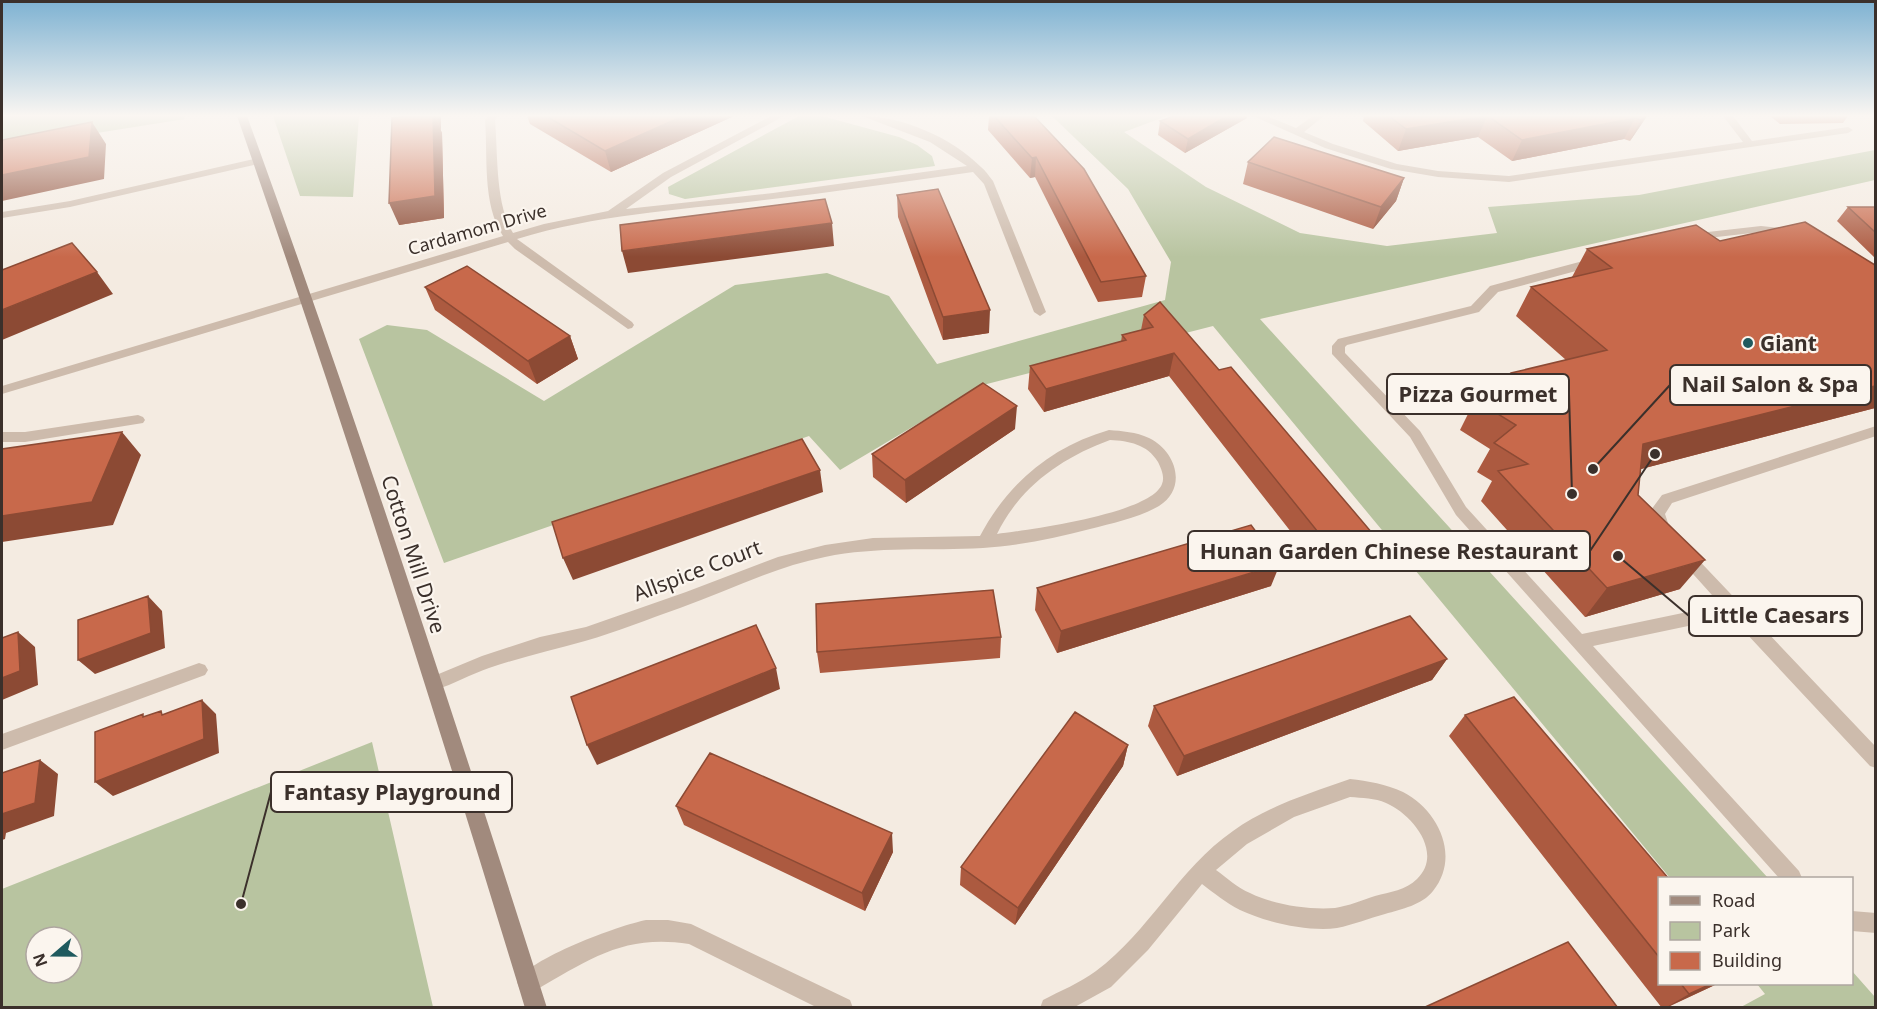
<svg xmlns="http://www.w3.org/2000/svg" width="1877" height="1009" font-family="'Noto Sans',sans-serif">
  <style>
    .green { fill: #b8c4a0; fill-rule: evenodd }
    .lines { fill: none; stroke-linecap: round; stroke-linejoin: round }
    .lane { fill: #cdbbac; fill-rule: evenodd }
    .street { fill: #cdbbac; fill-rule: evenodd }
    .secondary { fill: #a18a7d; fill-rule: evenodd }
    .wall { fill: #ac5a40 }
    .shaded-wall { fill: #8c4a34 }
    .building { fill: #c8694b; stroke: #8c4a34; stroke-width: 1.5 }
    .poi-dot { fill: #1f5a5e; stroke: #fbf5ee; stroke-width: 2 }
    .labels { text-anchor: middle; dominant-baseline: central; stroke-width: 4.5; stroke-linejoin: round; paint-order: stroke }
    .far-street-label { font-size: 18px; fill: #3b302b; stroke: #fbf5ee }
    .poi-label { font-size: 21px; font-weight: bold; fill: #3b302b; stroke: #fbf5ee; text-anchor: start }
    .street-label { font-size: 21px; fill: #3b302b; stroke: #fbf5ee }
    .leader { fill: none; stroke: #3b302b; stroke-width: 2 }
    .callout-dot { fill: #3b302b; stroke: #fbf5ee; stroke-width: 2 }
    .callout { fill: #fbf5ee; stroke: #3b302b; stroke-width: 2 }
    .callout-label { font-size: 22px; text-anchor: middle; font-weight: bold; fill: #3b302b }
  </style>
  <rect width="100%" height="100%" fill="#f4ebe1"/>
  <path class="green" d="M 2,116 L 184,116 L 185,119 L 2,148 Z
    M 273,116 L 359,116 L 353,197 L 300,196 Z
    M 799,116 L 822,116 L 899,137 L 917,145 L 932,156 L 935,166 L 685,199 L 669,194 L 668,187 Z
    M 1052,116 L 1167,116 L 1124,132 L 1206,187 L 1300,233 L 1387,246 L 1497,233 L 1488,207 L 1639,195 L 1875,150 L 1875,180 L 1260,319 L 1768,878 L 1670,878 L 1213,326 L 983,385 L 840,470 L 809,436 L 444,563 L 359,339 L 387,325 L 427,330 L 544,401 L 735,285 L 827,273 L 889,296 L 937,364 L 1165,300 L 1171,262 L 1128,189 Z
    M 372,742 L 433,1007 L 2,1007 L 2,889 ZM 36,937 L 72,937 L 72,973 L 36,973 Z
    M 1852,971 L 1875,997 L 1875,1007 L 1741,1007 L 1765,994 L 1757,984 L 1852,984 Z"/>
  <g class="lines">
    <path class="lane" d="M 1761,226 L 1789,229 L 1795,232 L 1789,235 L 1761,232 L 1690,240 L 1684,237 L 1690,234 Z
      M 1598,257 L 1604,261 L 1602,264 L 1498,292 L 1479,312 L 1347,345 L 1345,347 L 1345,353 L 1420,431 L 1466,507 L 1582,634 L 1721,605 L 1675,554 L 1677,550 L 1689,550 L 1876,747 L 1876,768 L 1870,766 L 1731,617 L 1593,646 L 1799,871 L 1802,878 L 1779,878 L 1456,515 L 1410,437 L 1332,354 L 1332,346 L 1338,339 L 1471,306 L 1490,286 Z
      M 138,415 L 143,417 L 145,420 L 143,423 L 25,442 L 2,442 L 2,432 L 25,432 Z
      M 1876,426 L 1876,436 L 1672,503 L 1665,514 L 1671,532 L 1668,536 L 1658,536 L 1651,523 L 1651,510 L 1662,495 Z
      M 199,663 L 205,665 L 208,670 L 205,675 L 2,750 L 2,734 Z
      M 1852,911 L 1876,913 L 1876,933 L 1852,931 Z"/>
    <path class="street" d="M 488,116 L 498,116 L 495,120 C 498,153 495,204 513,233 L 544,224 L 608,211 L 663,173 L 771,116 L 784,116 L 671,177 L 626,209 L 773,193 L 967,166 L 930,142 L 862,116 C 903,116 952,138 981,167 C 985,170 989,176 993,181 L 1046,312 L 1040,316 L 1034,312 L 984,184 L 973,172 C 901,182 828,193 756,201 C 676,210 595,215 517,239 L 632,322 L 634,325 L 632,328 L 628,329 L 515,249 L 508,242 L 2,394 L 2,386 L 503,236 C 482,204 488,156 485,120 Z
      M 1253,116 L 1267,116 L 1296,128 L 1313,116 L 1324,116 L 1304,132 L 1333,144 L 1397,164 L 1438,171 L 1509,176 L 1743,142 L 1723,116 L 1733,116 L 1752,141 L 1848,127 L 1853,130 L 1848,133 L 1509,182 L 1438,177 L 1391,169 L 1325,148 Z
      M 258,158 L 263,161 L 262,163 L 70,207 L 2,218 L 2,212 L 70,201 Z
      M 1109,430 C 1122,431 1136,432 1149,438 C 1176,451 1188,488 1159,506 C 1138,518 1113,523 1090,529 C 1056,538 1018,546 983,548 C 930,551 877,546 825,557 C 774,567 728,591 680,608 C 648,619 617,632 585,641 C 553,650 521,657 489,668 C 471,674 454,684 435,690 L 429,688 L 426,683 L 429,678 L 482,656 L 540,637 L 586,627 L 686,592 L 778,557 L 825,545 L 873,538 L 980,536 C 1008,483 1051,447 1109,430 ZM 1110,440 C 1129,441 1147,444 1158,462 C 1161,468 1165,477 1162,484 C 1151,514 1027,530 997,534 C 1020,487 1061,458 1110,440 Z
      M 1350,779 C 1368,781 1386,784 1403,792 C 1438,810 1461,856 1433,891 C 1422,905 1402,909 1385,914 C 1369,918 1353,925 1337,928 C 1309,932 1265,922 1240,910 C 1226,903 1214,893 1202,884 L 1148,950 L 1111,987 L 1073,1008 L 1040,1008 L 1043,1000 C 1060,991 1080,983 1096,971 C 1149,932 1178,869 1233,831 C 1268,806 1310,793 1350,779 ZM 1350,797 C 1362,798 1375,798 1386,803 C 1412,814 1444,853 1417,879 C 1406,890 1390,892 1375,896 C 1363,900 1348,906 1335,908 C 1309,910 1274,905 1250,893 C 1238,888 1227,878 1216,870 L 1247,844 L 1294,817 Z
      M 646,920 L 668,920 L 691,924 L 850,1000 L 853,1008 L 818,1008 L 689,944 C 624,934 590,959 536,990 L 528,993 L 520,990 L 517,982 C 527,959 620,925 646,920 Z"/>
    <path class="secondary" d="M 237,116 L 247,116 C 354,411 452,709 547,1008 L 525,1008 C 434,709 340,411 237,116 Z"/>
  </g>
  <path class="wall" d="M 406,116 L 441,116 L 441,130 L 440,129 L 442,133 L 444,218 L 399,225 Z
    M 527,116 L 734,116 L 611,172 L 530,124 Z
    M 989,116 L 1034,116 L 1146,276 L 1142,297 L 1098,302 L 1035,177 L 1030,178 L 988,130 Z
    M 1174,116 L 1247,116 L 1247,118 L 1185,153 L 1158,135 L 1160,121 Z
    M 1364,116 L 1647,116 L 1630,141 L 1624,139 L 1512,161 L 1478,137 L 1398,151 L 1363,121 Z
    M 1770,116 L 1848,116 L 1843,123 L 1780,124 Z
    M 1248,162 L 1404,178 L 1396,201 L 1373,229 L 1243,184 Z
    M 897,195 L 989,333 L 943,340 L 898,217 Z
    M 1848,207 L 1875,207 L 1875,258 L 1837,221 Z
    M 1720,241 L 1875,265 L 1875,408 L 1641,469 L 1638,495 L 1680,589 L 1585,617 L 1481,501 L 1492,481 L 1477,472 L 1490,449 L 1460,430 L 1475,400 L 1566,360 L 1516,316 L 1531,287 L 1572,277 L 1587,249 Z
    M 425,287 L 570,336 L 578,359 L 537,384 L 435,310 Z
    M 1144,315 L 1362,556 L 1320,569 L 1169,376 L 1044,412 L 1028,389 L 1030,366 L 1121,342 L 1122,335 L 1141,330 Z
    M 1015,429 L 906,503 L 873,477 L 872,454 Z
    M 1271,586 L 1057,653 L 1035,610 L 1037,588 Z
    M 1001,637 L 1000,658 L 820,673 L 817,652 Z
    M 1447,659 L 1432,680 L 1177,776 L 1148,726 L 1154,706 Z
    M 1465,715 L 1659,879 L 1659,984 L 1717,984 L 1666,1008 L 1662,1008 L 1449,736 Z
    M 1128,745 L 1123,766 L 1015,925 L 960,885 L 961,867 Z
    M 676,806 L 893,852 L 865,911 L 684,825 Z"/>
  <path class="shaded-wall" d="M 433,116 L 435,116 L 442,133 L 444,218 L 399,225 L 389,203 Z
    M 436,116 L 441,116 L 441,130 Z
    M 683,116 L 734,116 L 611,172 L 605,151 Z
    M 1227,116 L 1247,116 L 1247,118 L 1185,153 L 1188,139 Z
    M 1487,116 L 1478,137 L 1398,151 L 1406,129 Z
    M 1644,116 L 1647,116 L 1630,141 L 1641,120 Z
    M 1635,118 L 1624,139 L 1512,161 L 1522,140 Z
    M 92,122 L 106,144 L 104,179 L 2,201 L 2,175 Z
    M 1036,157 L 1035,177 L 1030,178 L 1032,158 Z
    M 1404,178 L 1396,201 L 1373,229 L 1381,207 Z
    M 832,223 L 834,246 L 628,273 L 622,251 Z
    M 97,272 L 113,294 L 2,340 L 2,310 Z
    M 990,310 L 989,333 L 943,340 L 943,317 Z
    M 570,336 L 578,359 L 537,384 L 528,361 Z
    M 1174,353 L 1169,376 L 1044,412 L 1046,389 Z
    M 1875,386 L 1875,408 L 1622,474 L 1643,444 Z
    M 1017,406 L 1015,429 L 906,503 L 905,480 Z
    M 122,432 L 141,455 L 113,525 L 2,542 L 2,516 Z
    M 820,470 L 823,492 L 573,580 L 563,558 Z
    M 1373,534 L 1362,556 L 1320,569 L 1330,547 Z
    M 1705,560 L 1680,589 L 1585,617 L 1607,588 Z
    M 1280,564 L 1271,586 L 1057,653 L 1061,631 Z
    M 148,596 L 162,611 L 165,648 L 95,674 L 78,660 Z
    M 18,632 L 35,647 L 38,685 L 2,700 L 2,678 Z
    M 1447,659 L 1432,680 L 1177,776 L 1184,756 Z
    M 776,668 L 780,689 L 597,765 L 587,745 Z
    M 202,700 L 216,714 L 219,753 L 113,796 L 95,782 Z
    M 1128,745 L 1123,766 L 1015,925 L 1018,908 Z
    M 40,760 L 58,774 L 54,816 L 6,833 L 5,839 L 2,840 L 2,814 Z
    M 892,833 L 893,852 L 865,911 L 862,893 Z
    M 1711,984 L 1717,984 L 1665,1008 L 1689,994 Z"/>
  <path class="building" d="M 406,116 L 433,116 L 435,196 L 389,203 L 392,118 Z
    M 546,116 L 683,116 L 605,151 Z
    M 994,116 L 1034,116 L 1084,169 L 1146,276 L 1101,282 L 1036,157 L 1032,158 Z
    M 1174,116 L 1227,116 L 1188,139 L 1160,121 Z
    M 1389,116 L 1486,116 L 1406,129 Z
    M 1488,116 L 1644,116 L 1641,120 L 1635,118 L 1522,140 Z
    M 92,122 L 89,157 L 2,175 L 2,140 Z
    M 1274,137 L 1404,178 L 1381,207 L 1248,162 Z
    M 938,189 L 990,310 L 943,317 L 897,195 Z
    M 825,199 L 832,223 L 622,251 L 620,225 Z
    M 1848,207 L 1875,207 L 1875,232 Z
    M 1805,222 L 1875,265 L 1875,386 L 1643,444 L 1638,495 L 1705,560 L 1607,588 L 1498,471 L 1528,464 L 1494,443 L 1516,425 L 1475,400 L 1511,373 L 1607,350 L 1531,287 L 1612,268 L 1587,249 L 1696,225 L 1720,241 Z
    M 72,243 L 97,272 L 2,310 L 2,270 Z
    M 467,266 L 570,336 L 528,361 L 425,287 Z
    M 1160,302 L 1219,370 L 1231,367 L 1373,534 L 1330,547 L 1174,353 L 1046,389 L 1030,366 L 1126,340 L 1122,335 L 1153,327 L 1144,315 Z
    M 983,383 L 1017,406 L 905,480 L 872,454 Z
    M 122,432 L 92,502 L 2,516 L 2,449 Z
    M 802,439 L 820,470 L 563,558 L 552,522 Z
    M 1251,525 L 1280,564 L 1061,631 L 1037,588 Z
    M 993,590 L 1001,637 L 817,652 L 816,604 Z
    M 148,596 L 151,633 L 78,660 L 78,620 Z
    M 1410,616 L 1447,659 L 1184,756 L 1154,706 Z
    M 756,625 L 776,668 L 587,745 L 571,697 Z
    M 18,632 L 20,671 L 2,678 L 2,638 Z
    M 1514,697 L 1669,879 L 1659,879 L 1659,957 L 1465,715 Z
    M 202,700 L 204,739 L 95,782 L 95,732 L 143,714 L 143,717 L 161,711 L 162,715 Z
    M 1075,712 L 1128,745 L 1018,908 L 961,867 Z
    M 710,753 L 892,833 L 862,893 L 676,806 Z
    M 40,760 L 35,803 L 2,814 L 2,773 Z
    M 1568,942 L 1618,1008 L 1423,1008 Z
    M 1681,984 L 1711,984 L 1689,994 Z"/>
  <linearGradient id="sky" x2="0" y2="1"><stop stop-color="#7eb2d2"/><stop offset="0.45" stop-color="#faf6f2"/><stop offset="1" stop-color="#faf6f2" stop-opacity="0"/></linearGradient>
  <rect width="1877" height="257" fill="url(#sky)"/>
  <circle class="poi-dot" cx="1748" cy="343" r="6"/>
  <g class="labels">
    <g class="far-street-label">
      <text transform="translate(477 229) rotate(-16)">Cardamom Drive</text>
    </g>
    <g class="poi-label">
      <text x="1760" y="343">Giant</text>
    </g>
    <g class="street-label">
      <text transform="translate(414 554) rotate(72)">Cotton Mill Drive</text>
      <text transform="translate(697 570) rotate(-21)">Allspice Court</text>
    </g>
  </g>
  <path class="leader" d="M1593 469L1670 385M1572 494L1569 394M1655 454L1590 551M1618 556L1689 616M241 904L271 792"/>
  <g class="callout-dot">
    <circle cx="1593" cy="469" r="6"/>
    <circle cx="1572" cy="494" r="6"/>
    <circle cx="1655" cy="454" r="6"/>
    <circle cx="1618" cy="556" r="6"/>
    <circle cx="241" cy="904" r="6"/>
  </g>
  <g class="callout">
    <rect x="1670" y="365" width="201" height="40" rx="6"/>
    <rect x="1387" y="374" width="182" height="40" rx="6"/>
    <rect x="1188" y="531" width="402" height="40" rx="6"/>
    <rect x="1689" y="596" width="173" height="40" rx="6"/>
    <rect x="271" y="772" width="241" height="40" rx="6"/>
  </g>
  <g class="callout-label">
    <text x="1770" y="392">Nail Salon &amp; Spa</text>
    <text x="1478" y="402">Pizza Gourmet</text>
    <text x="1389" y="559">Hunan Garden Chinese Restaurant</text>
    <text x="1775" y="623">Little Caesars</text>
    <text x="392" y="800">Fantasy Playground</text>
  </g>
  <rect width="1877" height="1009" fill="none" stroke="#3b302b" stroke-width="6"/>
  <rect x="1658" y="877" width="195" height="108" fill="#fbf5ee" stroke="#aea6a0" stroke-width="1.5"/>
  <rect x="1670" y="896" width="30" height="9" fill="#a18a7d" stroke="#aea6a0" stroke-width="1.5"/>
  <text x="1712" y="907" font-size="18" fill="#3b302b">Road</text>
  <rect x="1670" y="922" width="30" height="18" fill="#b8c4a0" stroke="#aea6a0" stroke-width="1.5"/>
  <text x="1712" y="937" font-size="18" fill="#3b302b">Park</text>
  <rect x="1670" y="952" width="30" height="18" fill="#c8694b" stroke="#aea6a0" stroke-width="1.5"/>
  <text x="1712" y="967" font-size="18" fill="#3b302b">Building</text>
  <g transform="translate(54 955) rotate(250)"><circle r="28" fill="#fbf5ee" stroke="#aea6a0" stroke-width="1.5"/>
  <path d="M0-4.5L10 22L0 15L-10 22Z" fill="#1f5a5e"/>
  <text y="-9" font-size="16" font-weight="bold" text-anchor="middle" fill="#3b302b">N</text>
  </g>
</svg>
